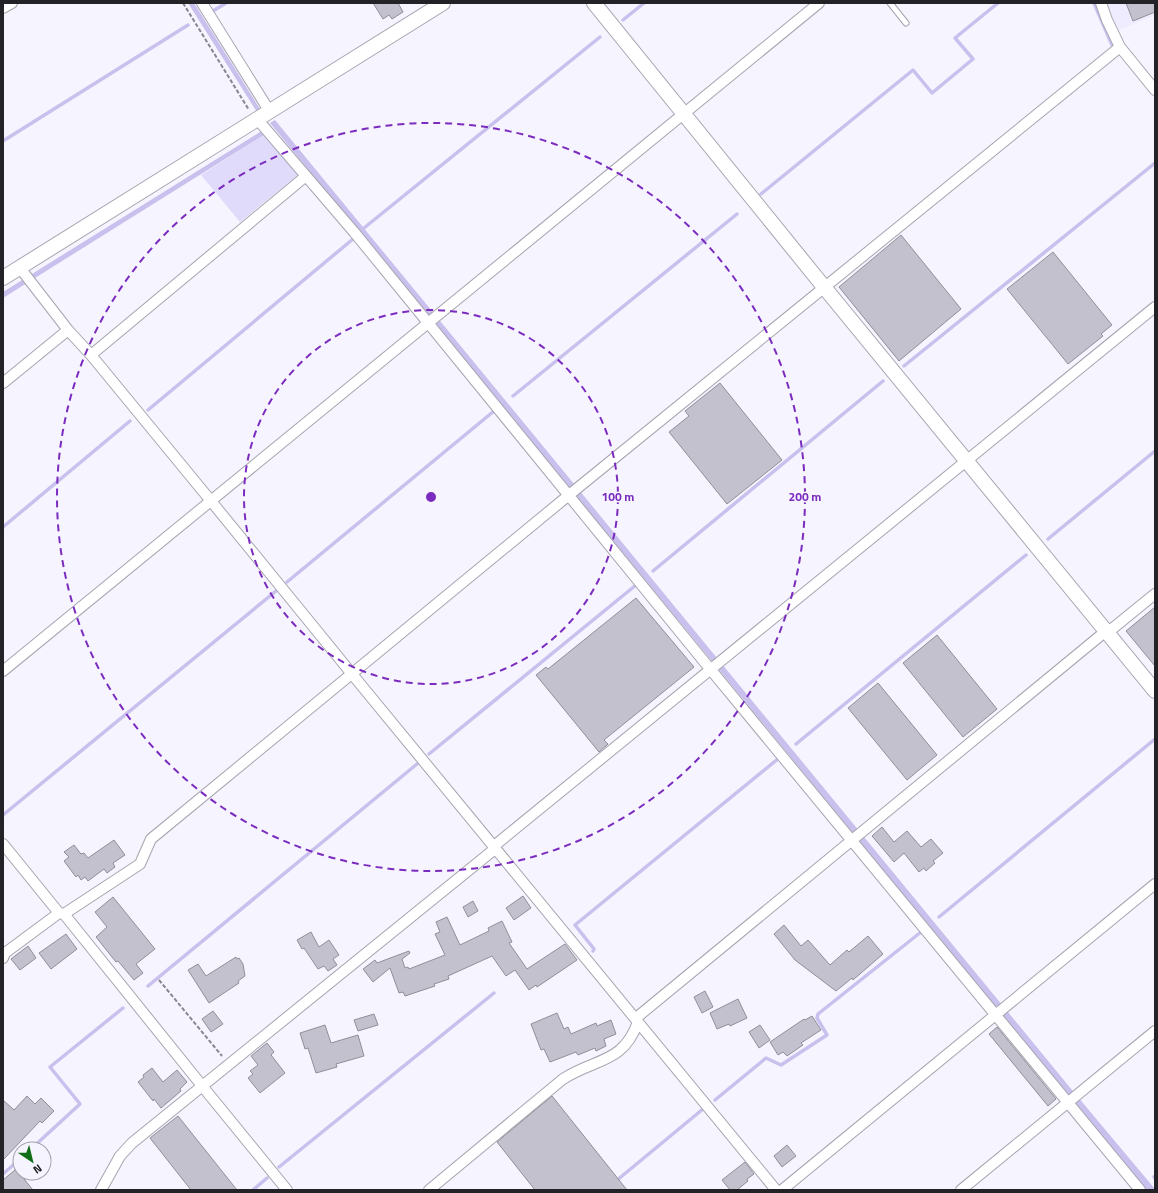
<svg xmlns="http://www.w3.org/2000/svg" width="1158" height="1193" font-family="'Titillium Web',sans-serif">
  <style>
    .built { fill: #efecff }
    .green { fill: #e0dafb }
    .water { fill: #c9c0ed }
    .lines { fill: none; stroke-linecap: round; stroke-linejoin: round }
    .stream { stroke: #c9c0ed; stroke-width: 3.5 }
    .building { fill: #c3c1cd; stroke: #908f99 }
    .lane-casing { stroke: #a6a4af; stroke-width: 7 }
    .street-casing { stroke: #a6a4af; stroke-width: 12 }
    .secondary-casing { stroke: #a6a4af; stroke-width: 16 }
    .path { stroke: #88868e; stroke-width: 2; stroke-dasharray: 4 2; stroke-linecap: butt }
    .lane { stroke: #fff; stroke-width: 5 }
    .street { stroke: #fff; stroke-width: 10 }
    .secondary { stroke: #fff; stroke-width: 14 }
    .ring { fill: none; stroke: #7b2cbf; stroke-width: 2; stroke-dasharray: 7 5 }
    .centre { fill: #7b2cbf; stroke: #f6f4fe; stroke-width: 2 }
    .ring-label { font-size: 12px; text-anchor: middle; font-weight: bold; fill: #7b2cbf; stroke: #f6f4fe; stroke-width: 3; stroke-linejoin: round; paint-order: stroke }
  </style>
  <rect width="100%" height="100%" fill="#f6f4fe"/>
  <path class="built" d="M 1106,3 L 1155,3 L 1155,15 L 1117,31 Z"/>
  <path class="green" d="M 265,134 L 299,174 L 240,222 L 201,175 Z"/>
  <path class="water" d="M 188,3 L 194,3 L 260,109 L 257,112 Z
    M 275,120 L 1072,1090 L 1155,1189 L 1155,1190 L 1146,1190 L 270,123 Z
    M 263,131 L 265,134 L 3,298 L 3,292 L 260,132 Z"/>
  <g class="lines">
    <path class="stream" d="M 1094,3 L 1112,45
      M 213,11 L 226,3
      M 623,20 L 644,3
      M 3,141 L 188,25
      M 761,194 L 913,70 L 932,93 L 973,59 L 955,38 L 998,3
      M 364,228 L 600,37
      M 904,366 L 1155,163
      M 513,396 L 737,214
      M 148,410 L 353,239
      M 3,527 L 130,421
      M 1048,539 L 1155,451
      M 653,571 L 883,381
      M 287,582 L 494,411
      M 796,744 L 1026,555
      M 429,754 L 636,585
      M 3,815 L 276,591
      M 939,917 L 1155,739
      M 593,951 L 594,949 L 575,925 L 779,758
      M 148,986 L 417,764
      M 715,1100 L 766,1058 L 781,1065 L 827,1035 L 817,1018 L 818,1014 L 921,932
      M 31,1149 L 80,1104 L 50,1067 L 123,1008
      M 279,1167 L 494,993
      M 3,1174 L 20,1159
      M 1154,1177 L 1155,1176
      M 616,1181 L 703,1109
      M 253,1190 L 267,1178"/>
  </g>
  <path class="building" d="M 373,3 L 398,3 L 403,12 L 392,19 L 389,15 L 383,19 Z
    M 1126,3 L 1155,3 L 1155,12 L 1133,21 Z
    M 901,235 L 961,309 L 899,361 L 839,287 Z
    M 1053,252 L 1112,325 L 1101,334 L 1103,336 L 1068,364 L 1007,289 Z
    M 720,383 L 782,460 L 727,504 L 669,432 L 689,416 L 685,411 Z
    M 636,598 L 694,667 L 604,740 L 608,744 L 599,752 L 536,675 L 546,667 L 548,669 Z
    M 1155,607 L 1155,666 L 1126,631 Z
    M 937,635 L 997,709 L 963,737 L 903,663 Z
    M 878,683 L 937,755 L 907,780 L 848,708 Z
    M 882,827 L 894,842 L 907,831 L 921,847 L 931,839 L 943,853 L 933,861 L 935,863 L 926,871 L 924,868 L 919,872 L 904,853 L 894,862 L 872,836 Z
    M 114,840 L 125,855 L 113,863 L 115,867 L 107,873 L 104,869 L 88,881 L 85,877 L 81,880 L 78,875 L 76,877 L 64,861 L 69,857 L 64,852 L 74,845 L 81,854 L 84,853 L 88,858 Z
    M 523,896 L 531,908 L 514,920 L 506,908 Z
    M 113,897 L 155,949 L 136,964 L 143,973 L 134,980 L 118,961 L 116,962 L 96,937 L 107,927 L 95,912 Z
    M 473,901 L 478,911 L 468,917 L 463,907 Z
    M 447,917 L 460,945 L 489,931 L 488,928 L 502,921 L 512,942 L 509,943 L 527,969 L 565,944 L 577,960 L 537,987 L 536,985 L 529,990 L 515,970 L 506,976 L 492,956 L 448,976 L 449,979 L 434,984 L 435,986 L 405,996 L 403,992 L 399,993 L 390,968 L 373,982 L 363,969 L 375,960 L 377,963 L 409,951 L 410,953 L 402,959 L 405,968 L 408,967 L 409,969 L 445,955 L 435,934 L 440,932 L 436,922 Z
    M 784,925 L 801,946 L 808,940 L 830,965 L 847,950 L 849,952 L 868,936 L 883,954 L 853,980 L 852,978 L 836,991 L 795,960 L 774,934 Z
    M 311,932 L 319,947 L 329,940 L 339,955 L 333,959 L 337,965 L 328,971 L 324,966 L 318,969 L 304,948 L 302,949 L 297,940 Z
    M 66,934 L 77,949 L 51,969 L 39,953 Z
    M 28,946 L 36,958 L 20,970 L 11,959 Z
    M 236,957 L 237,959 L 239,958 L 243,964 L 245,976 L 238,981 L 239,983 L 209,1003 L 188,970 L 198,964 L 206,976 Z
    M 705,991 L 713,1007 L 702,1013 L 694,997 Z
    M 738,999 L 747,1018 L 730,1026 L 729,1024 L 717,1029 L 710,1013 Z
    M 213,1011 L 223,1024 L 211,1032 L 202,1019 Z
    M 557,1013 L 564,1029 L 568,1027 L 571,1034 L 596,1023 L 597,1026 L 611,1020 L 616,1034 L 604,1039 L 606,1046 L 596,1051 L 595,1048 L 578,1055 L 576,1052 L 550,1062 L 544,1049 L 541,1050 L 531,1024 Z
    M 374,1014 L 378,1025 L 358,1031 L 354,1020 Z
    M 812,1016 L 821,1030 L 801,1043 L 803,1045 L 787,1056 L 783,1052 L 778,1055 L 770,1042 L 804,1019 L 805,1020 Z
    M 325,1025 L 331,1043 L 358,1035 L 364,1056 L 336,1064 L 337,1067 L 316,1073 L 308,1048 L 305,1049 L 300,1033 Z
    M 760,1025 L 770,1040 L 759,1048 L 749,1032 Z
    M 997,1027 L 1056,1099 L 1048,1106 L 989,1034 Z
    M 267,1043 L 274,1052 L 271,1055 L 285,1073 L 260,1093 L 248,1078 L 253,1074 L 250,1071 L 258,1065 L 251,1056 Z
    M 152,1068 L 163,1082 L 177,1070 L 187,1082 L 180,1089 L 181,1091 L 161,1108 L 154,1099 L 153,1101 L 138,1082 L 144,1077 L 143,1075 Z
    M 27,1096 L 35,1104 L 41,1098 L 54,1111 L 42,1123 L 40,1121 L 3,1160 L 3,1100 L 14,1110 Z
    M 552,1096 L 627,1190 L 535,1190 L 497,1142 Z
    M 178,1116 L 237,1190 L 191,1190 L 150,1138 Z
    M 787,1145 L 796,1156 L 782,1167 L 774,1156 Z
    M 745,1162 L 754,1174 L 747,1179 L 748,1181 L 737,1190 L 730,1190 L 722,1180 Z
    M 16,1169 L 33,1190 L 3,1190 L 3,1180 Z"/>
  <g class="lines">
    <defs>
      <path id="lane" d="M 890,3 L 906,23"/>
      <path id="street" d="M 202,3 L 270,112
        M 1101,3 L 1107,20 L 1120,47 L 1155,90
        M 3,8 L 12,3
        M 258,120 L 354,232 L 711,670 L 1140,1190
        M 20,268 L 68,330 L 91,355 L 211,501 L 352,674 L 776,1190
        M 91,355 L 306,176
        M 3,383 L 68,330
        M 1107,633 L 1155,594
        M 3,671 L 819,3
        M 3,844 L 59,913 L 64,914 L 203,1087 L 287,1190
        M 494,846 L 1155,307
        M 64,914 L 140,864 L 151,839 L 569,495 L 1120,47
        M 3,958 L 5,953 L 59,913
        M 636,1018 L 1106,631
        M 101,1190 L 120,1156 L 132,1143 L 496,848
        M 429,1190 L 563,1079 C 595,1058 623,1064 638,1022
        M 782,1190 L 1155,884
        M 961,1190 L 1155,1031"/>
      <path id="secondary" d="M 594,3 L 824,287 L 1155,691
        M 3,278 L 443,3"/>
    </defs>
    <use href="#lane" class="lane-casing"/>
    <use href="#street" class="street-casing"/>
    <use href="#secondary" class="secondary-casing"/>
    <path class="path" d="M 183,3 L 249,110
      M 159,980 L 222,1056"/>
    <use href="#lane" class="lane"/>
    <use href="#street" class="street"/>
    <use href="#secondary" class="secondary"/>
  </g>
  <g class="ring">
    <circle cx="431" cy="497" r="187"/>
    <circle cx="431" cy="497" r="374"/>
  </g>
  <circle cx="431" cy="497" r="6" class="centre"/>
  <g class="ring-label">
    <text x="618" y="501">100 m</text>
    <text x="805" y="501">200 m</text>
  </g>
  <rect width="1158" height="1193" fill="none" stroke="#232227" stroke-width="8"/>
  <g transform="translate(32 1161) rotate(145)"><circle r="19" fill="#f6f4fe" stroke="#a2a0a8"/>
  <path d="M0-3L7 15L0 10L-7 15Z" fill="#106d18"/>
  <text y="-6" font-size="11" font-weight="bold" text-anchor="middle" fill="#232227">N</text>
  </g>
</svg>
